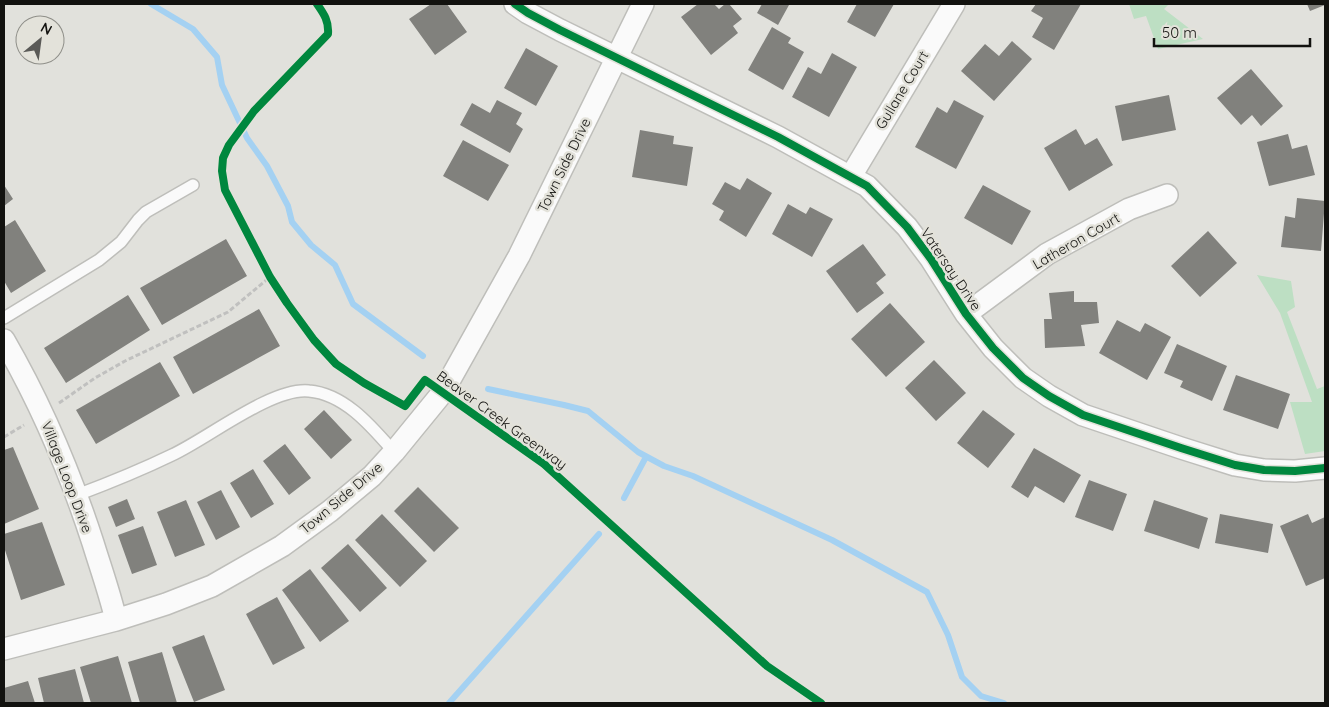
<svg xmlns="http://www.w3.org/2000/svg" width="1329" height="707" font-family="Quicksand,sans-serif">
  <style>
    .green { fill: #bddfc3 }
    .lines { fill: none; stroke-linecap: round; stroke-linejoin: round }
    .stream { stroke: #a4d1f2; stroke-width: 6 }
    .building { fill: #81817d }
    .lane-casing { stroke: #bebeba; stroke-width: 14 }
    .street-casing { stroke: #bebeba; stroke-width: 24 }
    .path { stroke: #c0c0bf; stroke-width: 3; stroke-dasharray: 5 2.5; stroke-linecap: butt }
    .lane { stroke: #fafafa; stroke-width: 11 }
    .street { stroke: #fafafa; stroke-width: 21 }
    .cycleway-casing { stroke: #e3e2da; stroke-width: 11 }
    .cycleway { stroke: #00873e; stroke-width: 8 }
    .labels { text-anchor: middle; dominant-baseline: central; stroke-width: 5; stroke-linejoin: round; paint-order: stroke }
    .street-label { font-size: 14px; fill: #12120f; stroke: #e3e2da }
  </style>
  <rect width="100%" height="100%" fill="#e1e1dc"/>
  <path class="green" d="M 1129,4 L 1169,4 L 1164,9 L 1203,39 L 1158,49 L 1146,16 L 1134,19 Z
    M 1257,275 L 1291,281 L 1295,307 L 1287,312 L 1317,389 L 1325,386 L 1325,451 L 1305,454 L 1290,402 L 1312,402 L 1280,313 Z"/>
  <g class="lines">
    <path class="stream" d="M 151,4 L 193,29 L 217,57 L 222,85 L 247,138 L 267,166 L 288,206 L 292,222 L 311,245 L 335,265 L 353,304 L 423,356
      M 488,389 L 564,405 L 588,411 L 638,452 L 664,466 L 693,476 L 832,540 L 927,592 L 948,635 L 962,677 L 981,696 L 1004,703
      M 624,498 L 646,457
      M 449,703 L 599,534"/>
  </g>
  <path class="building" d="M 431,4 L 447,4 L 467,32 L 435,55 L 409,19 Z
    M 698,4 L 714,4 L 719,9 L 725,4 L 729,4 L 742,19 L 733,26 L 738,33 L 711,55 L 681,17 Z
    M 762,4 L 787,4 L 789,5 L 778,25 L 757,13 Z
    M 857,4 L 894,4 L 875,37 L 847,22 Z
    M 1036,4 L 1081,4 L 1054,50 L 1032,37 L 1043,18 L 1031,11 Z
    M 1307,4 L 1325,4 L 1325,5 L 1310,11 Z
    M 772,27 L 791,38 L 788,43 L 804,52 L 783,90 L 748,70 Z
    M 1012,41 L 1032,59 L 994,101 L 961,71 L 985,44 L 999,56 Z
    M 526,48 L 558,66 L 536,106 L 504,88 Z
    M 832,53 L 857,67 L 829,117 L 792,97 L 808,67 L 821,74 Z
    M 1251,69 L 1283,106 L 1261,126 L 1252,115 L 1241,125 L 1217,98 Z
    M 1169,95 L 1176,130 L 1122,141 L 1115,106 Z
    M 497,100 L 522,113 L 516,124 L 523,129 L 510,153 L 460,125 L 472,103 L 490,113 Z
    M 954,100 L 984,116 L 956,169 L 915,147 L 937,107 L 947,113 Z
    M 1076,129 L 1085,145 L 1097,138 L 1113,165 L 1069,191 L 1044,148 Z
    M 640,130 L 674,136 L 673,144 L 693,147 L 687,186 L 632,177 Z
    M 1288,134 L 1292,149 L 1307,145 L 1315,175 L 1269,186 L 1257,142 Z
    M 463,140 L 509,165 L 488,201 L 443,176 Z
    M 747,178 L 772,193 L 746,237 L 719,220 L 724,211 L 712,204 L 725,182 L 740,190 Z
    M 4,185 L 13,199 L 4,206 Z
    M 983,185 L 1031,211 L 1012,245 L 964,218 Z
    M 1297,198 L 1325,201 L 1321,251 L 1281,247 L 1285,216 L 1295,218 Z
    M 788,204 L 806,214 L 810,207 L 833,219 L 812,257 L 772,234 Z
    M 15,220 L 46,271 L 11,293 L 4,281 L 4,227 Z
    M 1208,231 L 1237,263 L 1200,297 L 1171,266 Z
    M 226,239 L 247,276 L 162,325 L 140,288 Z
    M 863,244 L 886,275 L 876,283 L 884,293 L 857,313 L 826,271 Z
    M 1074,291 L 1074,302 L 1097,302 L 1099,323 L 1081,325 L 1085,346 L 1045,348 L 1044,319 L 1052,319 L 1049,293 Z
    M 128,295 L 150,330 L 66,383 L 44,348 Z
    M 890,303 L 925,342 L 886,377 L 851,339 Z
    M 259,309 L 280,346 L 193,394 L 173,357 Z
    M 1117,320 L 1140,332 L 1145,323 L 1171,337 L 1147,380 L 1099,353 Z
    M 1177,344 L 1227,366 L 1212,401 L 1180,387 L 1183,381 L 1164,373 Z
    M 934,360 L 966,393 L 936,421 L 905,388 Z
    M 160,362 L 180,396 L 96,444 L 76,410 Z
    M 1236,375 L 1290,394 L 1278,429 L 1223,410 Z
    M 324,410 L 352,440 L 331,459 L 304,429 Z
    M 983,410 L 1015,434 L 988,468 L 957,443 Z
    M 285,444 L 311,478 L 289,495 L 263,461 Z
    M 13,447 L 39,509 L 4,524 L 4,450 Z
    M 1034,448 L 1081,475 L 1064,503 L 1035,486 L 1028,498 L 1011,487 Z
    M 253,469 L 274,504 L 251,518 L 230,483 Z
    M 1089,480 L 1127,494 L 1113,531 L 1075,517 Z
    M 418,487 L 459,528 L 434,552 L 394,511 Z
    M 221,490 L 240,527 L 216,540 L 197,502 Z
    M 127,499 L 135,519 L 116,527 L 108,507 Z
    M 186,500 L 205,545 L 175,557 L 157,512 Z
    M 1154,500 L 1208,518 L 1199,549 L 1144,531 Z
    M 382,514 L 427,561 L 400,587 L 355,540 Z
    M 1220,514 L 1273,524 L 1268,553 L 1215,543 Z
    M 1308,514 L 1312,523 L 1325,517 L 1325,578 L 1306,586 L 1280,526 Z
    M 42,522 L 65,585 L 21,600 L 4,547 L 4,534 Z
    M 143,526 L 157,565 L 132,574 L 118,535 Z
    M 348,544 L 387,588 L 360,612 L 321,568 Z
    M 310,569 L 349,621 L 320,642 L 282,590 Z
    M 277,597 L 305,648 L 273,665 L 246,614 Z
    M 204,635 L 225,690 L 194,702 L 172,647 Z
    M 162,652 L 177,703 L 140,703 L 128,662 Z
    M 118,656 L 132,703 L 91,703 L 80,667 Z
    M 75,669 L 84,703 L 44,703 L 38,678 Z
    M 28,681 L 35,703 L 4,703 L 4,688 Z"/>
  <g class="lines">
    <defs>
      <path id="lane" d="M 4,318 L 99,260 L 121,242 L 138,220 L 146,212 L 193,185
        M 77,495 C 109,483 141,470 172,455 C 207,439 272,387 309,391 C 345,394 372,427 394,452"/>
      <path id="street" d="M 515,4 L 528,13 L 560,30 L 778,137 L 867,186 L 907,227 L 931,259 L 966,314 L 993,348 L 1023,378 L 1049,396 L 1083,415 L 1181,448 L 1235,465 L 1264,470 L 1295,471 L 1325,468
        M 851,176 L 954,4
        M 966,314 L 1047,254 L 1129,209 L 1167,195
        M 4,340 C 41,404 70,472 93,543 C 101,569 110,594 116,620
        M 4,649 L 116,620 L 166,604 L 212,586 L 282,546 L 330,511 L 372,476 L 394,452 L 443,392 L 519,256 L 643,4"/>
    </defs>
    <use href="#lane" class="lane-casing"/>
    <use href="#street" class="street-casing"/>
    <path class="path" d="M 59,403 L 95,378 L 125,361 L 228,312 L 270,277
      M 4,437 L 24,425"/>
    <use href="#lane" class="lane"/>
    <use href="#street" class="street"/>
    <defs>
      <path id="cycleway" d="M 317,4 C 324,14 329,21 328,34 L 254,111 L 229,145 L 223,158 L 222,171 L 225,190 L 270,277 L 287,303 L 314,340 L 336,364 L 364,383 L 405,406 L 425,380 L 544,464 L 767,666 L 821,703
        M 515,4 L 528,13 L 560,30 L 778,137 L 867,186 L 907,227 L 931,259 L 966,314 L 993,348 L 1023,378 L 1049,396 L 1083,415 L 1181,448 L 1235,465 L 1264,470 L 1295,471 L 1325,468"/>
    </defs>
    <use href="#cycleway" class="cycleway-casing"/>
    <use href="#cycleway" class="cycleway"/>
  </g>
  <g class="labels">
    <g class="street-label">
      <text transform="translate(902 90) rotate(-59)">Gullane Court</text>
      <text transform="translate(564 165) rotate(-64)">Town Side Drive</text>
      <text transform="translate(1076 241) rotate(-30)">Latheron Court</text>
      <text transform="translate(951 269) rotate(56)">Vatersay Drive</text>
      <text transform="translate(502 420) rotate(36)">Beaver Creek Greenway</text>
      <text transform="translate(67 477) rotate(69)">Village Loop Drive</text>
      <text transform="translate(341 498) rotate(-40)">Town Side Drive</text>
    </g>
  </g>
  <rect width="1329" height="707" fill="none" stroke="#12120f" stroke-width="10"/>
  <g transform="translate(40 40) rotate(29)"><circle r="24" fill="#e3e2da" stroke="#8f8f89"/>
  <path d="M0-4L9 19L0 12L-9 19Z" fill="#5a5a57"/>
  <text y="-8" font-size="14" font-weight="bold" text-anchor="middle" fill="#12120f">N</text>
  </g>
  <path d="M1154 38v8h156v-8" fill="none" stroke="#12120f" stroke-width="2.5"/>
  <text x="1162" y="38" font-size="15" fill="#12120f" stroke="#e3e2da" stroke-width="4" paint-order="stroke">50 m</text>
</svg>
